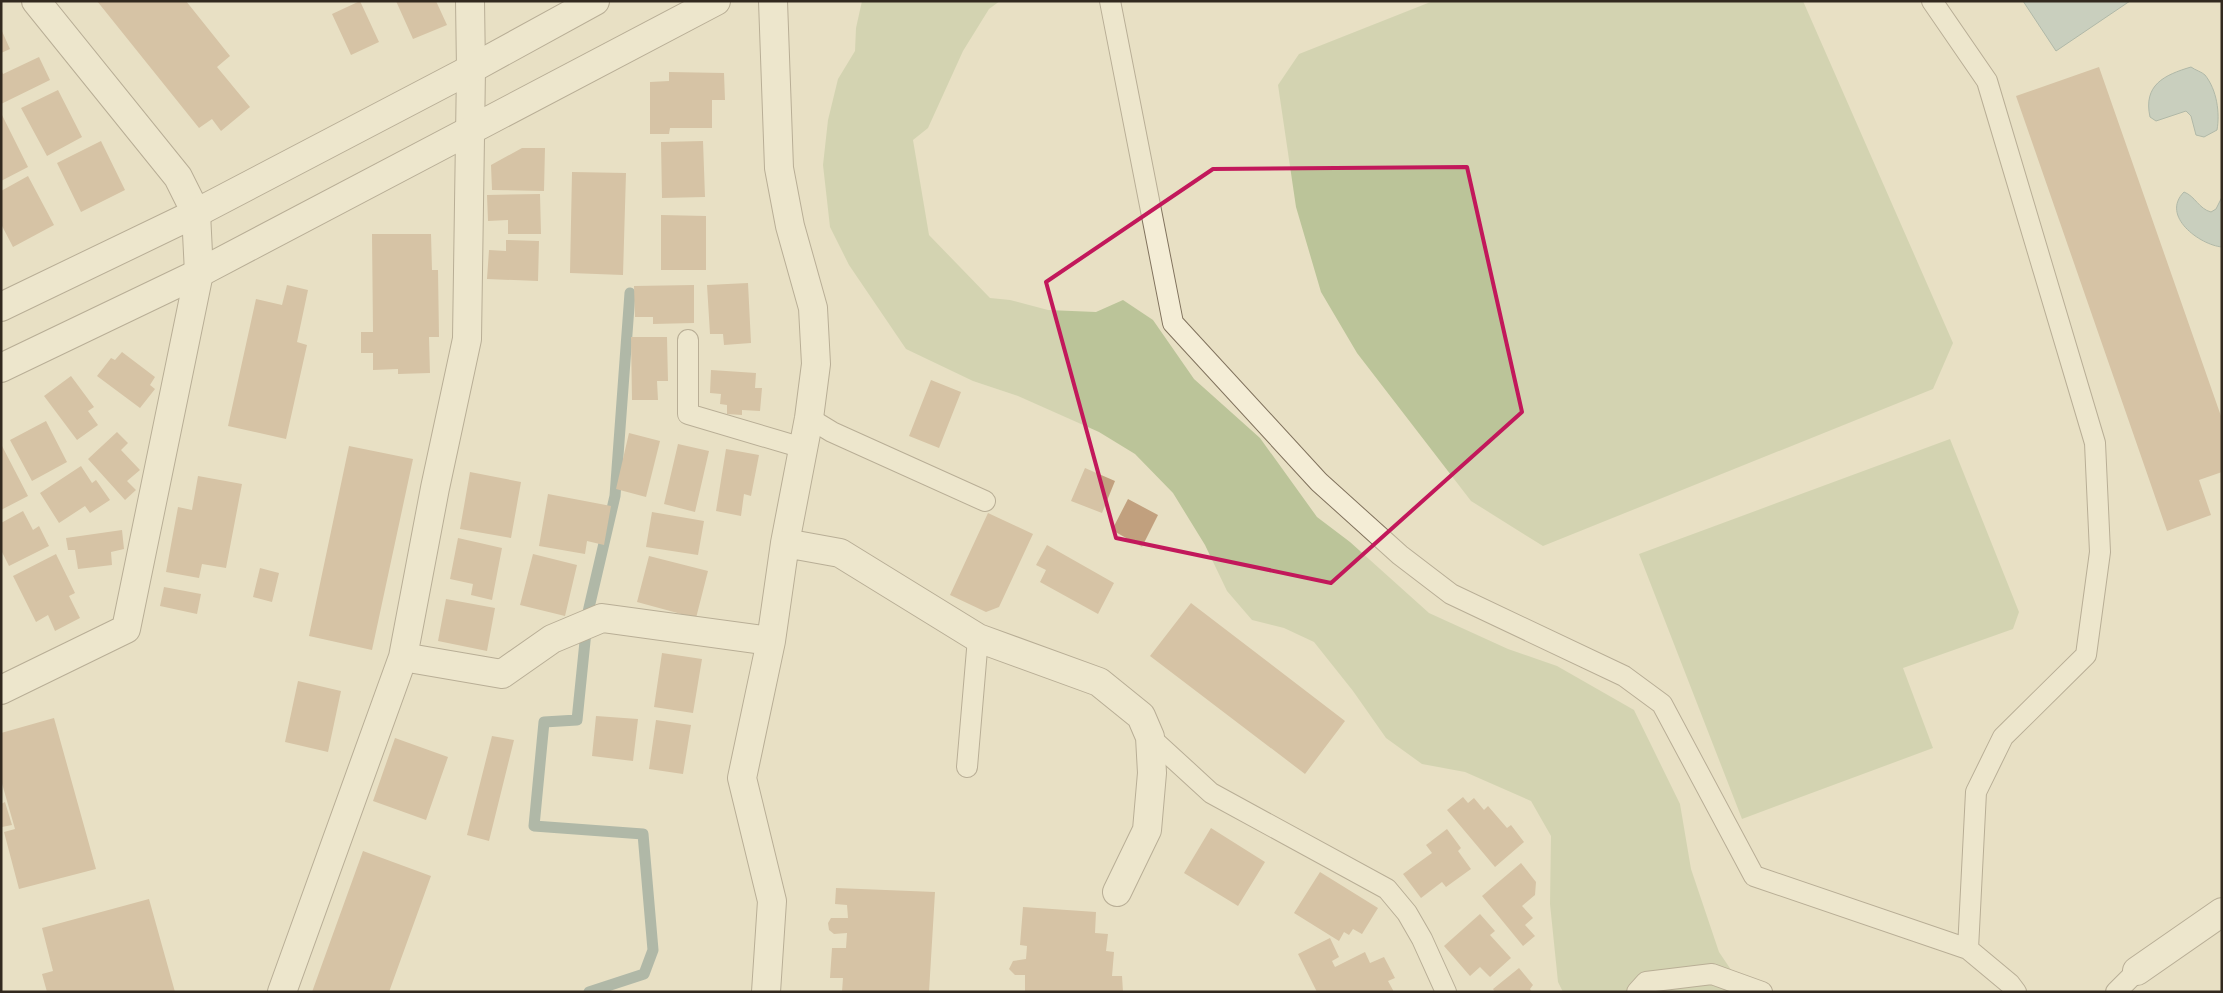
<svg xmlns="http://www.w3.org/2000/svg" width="2223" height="993" font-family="Lora,serif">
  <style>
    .green { fill: #bbc499 }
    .water { fill: #a5bbb7; stroke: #6d8884 }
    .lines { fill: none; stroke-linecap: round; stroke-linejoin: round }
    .stream { stroke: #6d8884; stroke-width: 11 }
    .building { fill: #c1a07e }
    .service-casing { stroke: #80725d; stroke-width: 22 }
    .minor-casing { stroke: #80725d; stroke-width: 30 }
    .tertiary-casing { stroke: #80725d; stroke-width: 30 }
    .service { stroke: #f4edd6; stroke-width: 20 }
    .minor { stroke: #f4edd6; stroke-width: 28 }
    .tertiary { stroke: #f4edd6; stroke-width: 28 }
    .marked { fill: none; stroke: #c2185b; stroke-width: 4; stroke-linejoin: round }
  </style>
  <rect width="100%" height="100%" fill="#e8e0c4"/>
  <path class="green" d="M 862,1 L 1000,1 L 989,9 L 963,51 L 928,128 L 913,140 L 929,235 L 990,298 L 1010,300 L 1048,310 L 1096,312 L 1123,300 L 1153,320 L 1194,379 L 1260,438 L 1317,517 L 1350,542 L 1429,613 L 1508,649 L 1557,666 L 1634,710 L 1680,804 L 1691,869 L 1719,952 L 1746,992 L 1563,992 L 1558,982 L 1550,904 L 1551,836 L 1531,801 L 1465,772 L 1422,764 L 1386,738 L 1353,691 L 1314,642 L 1284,628 L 1252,620 L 1227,591 L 1205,545 L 1173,493 L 1135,454 L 1099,432 L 1018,396 L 973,381 L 906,349 L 849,265 L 830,227 L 823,165 L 828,120 L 838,79 L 855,51 L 856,28 Z
    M 1433,1 L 1803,1 L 1953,343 L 1933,389 L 1543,546 L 1471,501 L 1357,353 L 1321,292 L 1296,207 L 1278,85 L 1299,54 Z
    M 1950,439 L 2019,612 L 2013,629 L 1903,668 L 1933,748 L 1742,819 L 1639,554 Z"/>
  <path class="water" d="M 2023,1 L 2130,1 L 2056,51 Z
    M 2191,67 C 2195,70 2202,72 2205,75 C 2217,90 2220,113 2217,130 L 2204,137 L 2196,135 L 2191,116 L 2186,111 L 2156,121 L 2150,117 C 2143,85 2164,75 2191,67 Z
    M 2184,192 C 2195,196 2199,209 2211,212 L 2216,209 L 2222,197 L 2222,247 C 2200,245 2160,216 2184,192 Z"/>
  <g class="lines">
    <path class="stream" d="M 589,992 L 644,974 L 653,950 L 643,834 L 534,826 L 544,722 L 577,720 L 588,612 L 615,496 L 630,293"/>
  </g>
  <path class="building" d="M 97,1 L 186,1 L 230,56 L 217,67 L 250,107 L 221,131 L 212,119 L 199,128 Z
    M 360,1 L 379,42 L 351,55 L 332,14 Z
    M 396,1 L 436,1 L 447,25 L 413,39 Z
    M 1,29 L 10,49 L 1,53 Z
    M 39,57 L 50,80 L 1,104 L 1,70 L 3,74 Z
    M 2099,67 L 2222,419 L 2222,472 L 2199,480 L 2211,515 L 2167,531 L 2016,96 Z
    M 669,72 L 724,73 L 725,100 L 712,100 L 712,128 L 670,128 L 669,134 L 650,134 L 650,82 L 669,81 Z
    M 58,90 L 82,137 L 47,156 L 21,108 Z
    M 1,113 L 28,167 L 1,181 Z
    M 101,141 L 125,190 L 81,212 L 57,163 Z
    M 703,141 L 705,197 L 662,198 L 661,142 Z
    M 522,148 L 545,148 L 544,191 L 492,190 L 491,165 Z
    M 572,172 L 626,173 L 623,275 L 570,273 Z
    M 28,176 L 54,225 L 13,247 L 1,224 L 1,191 Z
    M 540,194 L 541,234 L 508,234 L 508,220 L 488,221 L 487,195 Z
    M 661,215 L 706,216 L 706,270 L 661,270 Z
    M 372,234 L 431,234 L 432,270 L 438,270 L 439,337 L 429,337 L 430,373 L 398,374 L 398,369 L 373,370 L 373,353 L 361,353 L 361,332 L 373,332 Z
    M 506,240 L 539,241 L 538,281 L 487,279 L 489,250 L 506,251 Z
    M 748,283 L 751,343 L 724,345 L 723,334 L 710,334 L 707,285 Z
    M 287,285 L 308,290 L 297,342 L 307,345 L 286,439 L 228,426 L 256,299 L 282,305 Z
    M 694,285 L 694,323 L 653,324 L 653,317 L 635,317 L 634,286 Z
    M 631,337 L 667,337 L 668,381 L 657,381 L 658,400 L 632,400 Z
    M 122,352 L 155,377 L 150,385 L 155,389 L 140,408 L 97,376 L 111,358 L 115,360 Z
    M 711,370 L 756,373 L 755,388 L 762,388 L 760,411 L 742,410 L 742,415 L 727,414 L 727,405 L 720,404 L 721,394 L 710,393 Z
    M 71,376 L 94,407 L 88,411 L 98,425 L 77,440 L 44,396 Z
    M 931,380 L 961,392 L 939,448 L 909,436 Z
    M 46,421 L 67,462 L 32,481 L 10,440 Z
    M 117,432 L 128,443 L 121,450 L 140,470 L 127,481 L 136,490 L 125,500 L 88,459 Z
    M 629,433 L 660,441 L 646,497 L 616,489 Z
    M 1,444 L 28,496 L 1,510 Z
    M 678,444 L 709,451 L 695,512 L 664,504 Z
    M 349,446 L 413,459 L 372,650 L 309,636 Z
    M 726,449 L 759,455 L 751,496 L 744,494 L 741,516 L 716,511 Z
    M 81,466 L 92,483 L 96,480 L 110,500 L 90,513 L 85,506 L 59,523 L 40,493 Z
    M 1085,468 L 1115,481 L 1102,513 L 1071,501 Z
    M 470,472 L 521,482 L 511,538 L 460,529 Z
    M 198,476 L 242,484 L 226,568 L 202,564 L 199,578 L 166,572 L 178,507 L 192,510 Z
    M 548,494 L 611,506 L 604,545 L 587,541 L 585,554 L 539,546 Z
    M 1128,499 L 1158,515 L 1142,547 L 1112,530 Z
    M 23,511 L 33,530 L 39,526 L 49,546 L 9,566 L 1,550 L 1,523 Z
    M 652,512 L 704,521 L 698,555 L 646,547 Z
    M 988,513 L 1033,534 L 999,607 L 986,612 L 950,595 Z
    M 122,530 L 124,549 L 111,552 L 112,565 L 78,569 L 75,550 L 68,550 L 66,538 Z
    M 458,538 L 502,548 L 492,600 L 471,595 L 473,584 L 450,579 Z
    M 1047,545 L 1114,583 L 1098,614 L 1040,582 L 1046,570 L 1036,565 Z
    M 56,554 L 75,593 L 69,596 L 80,618 L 55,631 L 48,615 L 36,622 L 13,576 Z
    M 533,554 L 577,565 L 565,616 L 520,605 Z
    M 649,556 L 708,571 L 696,618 L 637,602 Z
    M 260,568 L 279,573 L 272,602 L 253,597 Z
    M 164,587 L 201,594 L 197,614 L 160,606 Z
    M 446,599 L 495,608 L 487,651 L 438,641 Z
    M 1191,603 L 1345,721 L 1305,774 L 1150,656 Z
    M 662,653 L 702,659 L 693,713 L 654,707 Z
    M 298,681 L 341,691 L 328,752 L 285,742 Z
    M 596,716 L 638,719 L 633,761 L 592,756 Z
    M 54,718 L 96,869 L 19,889 L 4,832 L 15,829 L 1,780 L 1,733 Z
    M 656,720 L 691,725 L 683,774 L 649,769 Z
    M 492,736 L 514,740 L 489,841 L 467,835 Z
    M 395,738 L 448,757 L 426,820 L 373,801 Z
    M 1463,797 L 1468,803 L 1474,798 L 1484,810 L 1488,806 L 1507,828 L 1511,825 L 1524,842 L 1495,867 L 1447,810 Z
    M 5,802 L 12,825 L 2,827 L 1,804 Z
    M 1211,828 L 1265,862 L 1238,906 L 1184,873 Z
    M 1447,829 L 1461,848 L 1458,851 L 1471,869 L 1446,887 L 1442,882 L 1421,898 L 1403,874 L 1432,853 L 1426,845 Z
    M 363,851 L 431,876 L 389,992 L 312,992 Z
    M 1521,863 L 1536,882 L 1535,895 L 1522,906 L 1533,918 L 1525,925 L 1535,936 L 1523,946 L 1482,896 Z
    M 1320,872 L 1378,908 L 1362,934 L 1353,929 L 1349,935 L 1344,932 L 1339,941 L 1294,913 Z
    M 836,888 L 935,892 L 929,992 L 842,992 L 843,978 L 830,978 L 832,948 L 846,948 L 847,933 L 834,934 L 829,930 L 828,923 L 831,918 L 848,918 L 847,905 L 835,904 Z
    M 149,899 L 175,992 L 47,992 L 42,974 L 53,971 L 42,928 Z
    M 1023,907 L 1096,912 L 1095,933 L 1108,934 L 1106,951 L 1114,952 L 1112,976 L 1122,976 L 1123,992 L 1025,992 L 1025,975 L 1015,975 L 1009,969 L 1013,961 L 1026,959 L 1027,946 L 1020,945 Z
    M 1480,914 L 1495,931 L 1490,935 L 1511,958 L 1490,977 L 1480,967 L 1470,976 L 1444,946 Z
    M 1330,938 L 1339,957 L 1332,961 L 1335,967 L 1365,952 L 1370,963 L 1384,957 L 1395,978 L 1388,981 L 1394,992 L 1317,992 L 1298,954 Z
    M 1519,968 L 1533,985 L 1530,989 L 1532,992 L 1495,992 L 1493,989 Z"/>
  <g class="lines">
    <defs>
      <path id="service" d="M 1110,1 L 1173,323 L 1319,482 L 1400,555 L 1451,594 L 1624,676 L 1662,704 L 1754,876 L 1968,949 L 2010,984 L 2016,992
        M 1932,1 L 1987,81 L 2095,443 L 2100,552 L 2086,655 L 2003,737 L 1976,792 L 1968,949
        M 688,340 L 688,414 L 803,448
        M 809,418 L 832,432 L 985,501
        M 1150,737 L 1211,793 L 1387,889 L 1407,913 L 1422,939 L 1446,992
        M 967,767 L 978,638
        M 1637,992 L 1646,982 L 1712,974 L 1762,992
        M 2116,992 L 2137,971"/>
      <path id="minor" d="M 785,543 L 840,553 L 978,638 L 1099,682 L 1141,716 L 1150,737 L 1152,773 L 1147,830 L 1117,892
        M 403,657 L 502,674 L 552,639 L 602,618 L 771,641
        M 1,690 L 126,629 L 199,273 L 196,213 L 178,177 L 36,1
        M 2137,971 L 2222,912
        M 282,992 L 403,657 L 435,488 L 467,339 L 471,69 L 470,1
        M 766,992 L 772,901 L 742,778 L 771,641 L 785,543 L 809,418 L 816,364 L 813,308 L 790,226 L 779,168 L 773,1"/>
      <path id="tertiary" d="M 1,307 L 196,213 L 471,69 L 595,1
        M 1,368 L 199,273 L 716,1"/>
    </defs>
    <use href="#service" class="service-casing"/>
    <use href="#minor" class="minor-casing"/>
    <use href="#tertiary" class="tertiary-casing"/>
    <use href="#service" class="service"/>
    <use href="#minor" class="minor"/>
    <use href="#tertiary" class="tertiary"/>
  </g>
  <path d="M0 0H2223V993H0ZM 1467,167 L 1522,412 L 1331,583 L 1116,538 L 1046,282 L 1213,169 Z" fill="#e8e0c4" fill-opacity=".55" fill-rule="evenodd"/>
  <path class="marked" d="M 1467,167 L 1522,412 L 1331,583 L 1116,538 L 1046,282 L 1213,169 Z"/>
  <rect width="2223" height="993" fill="none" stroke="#32291f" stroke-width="5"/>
</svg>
